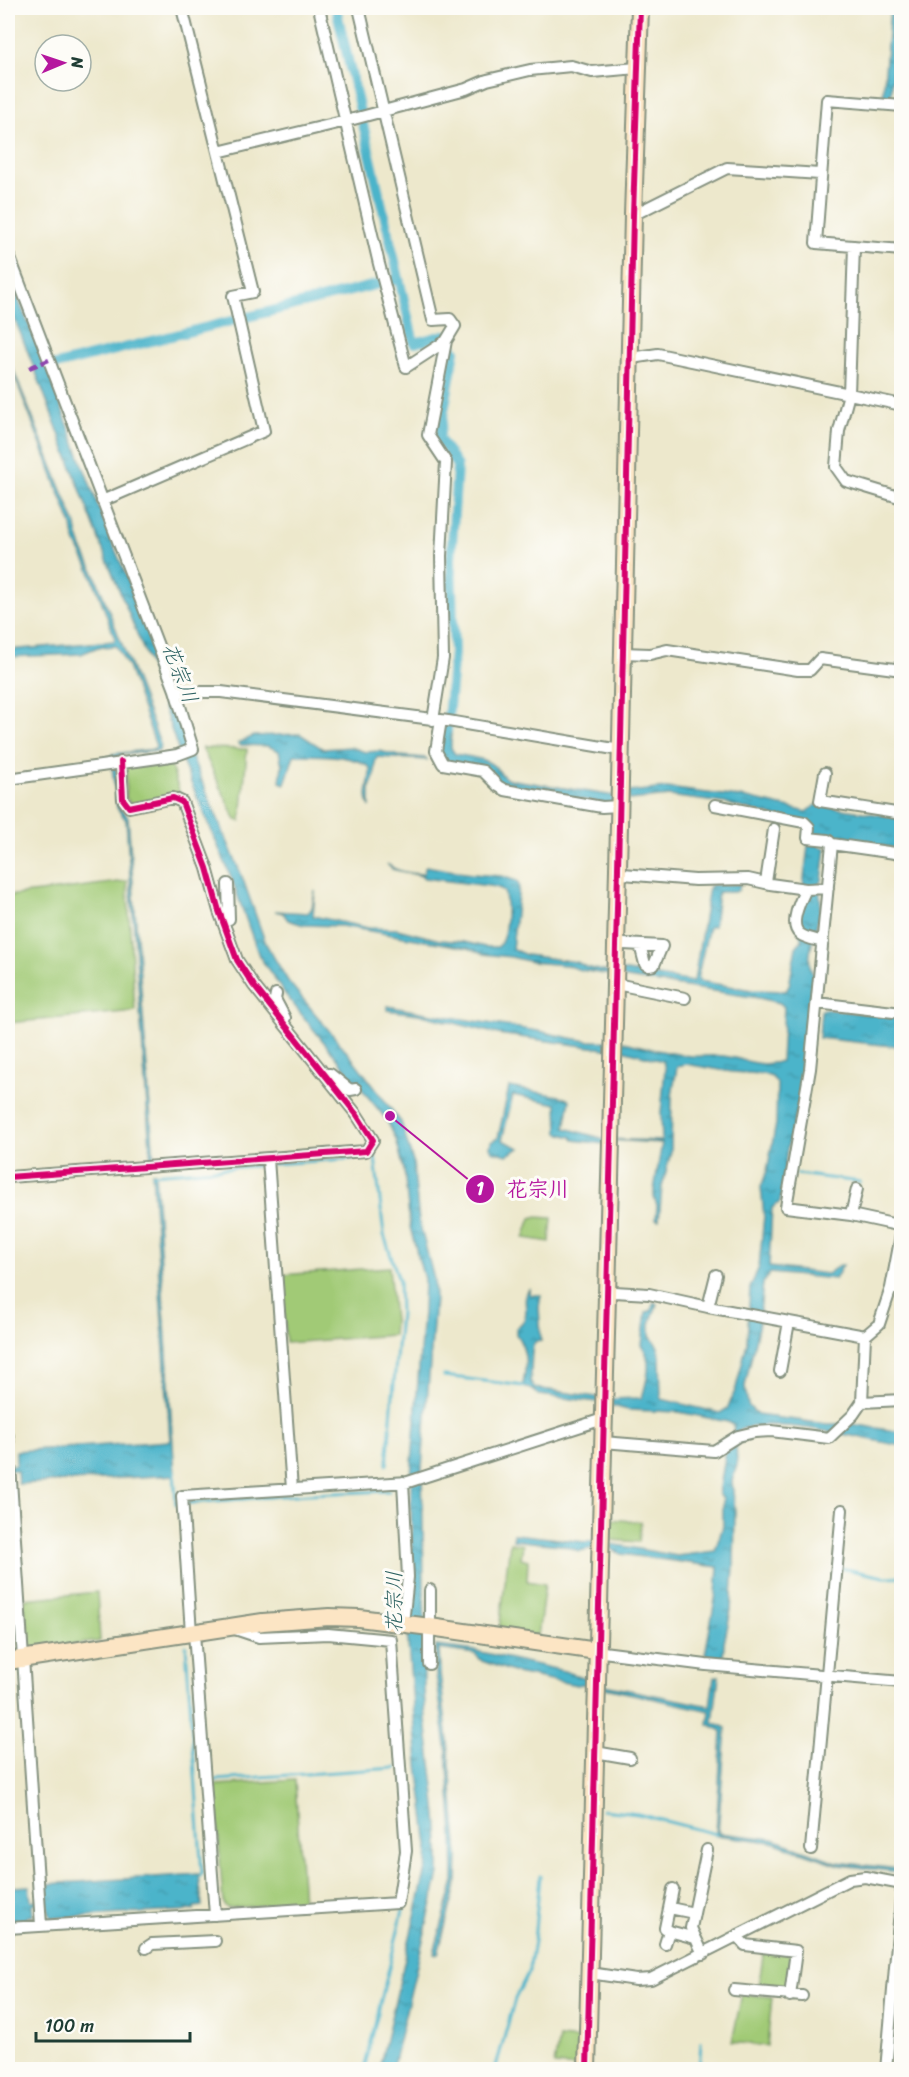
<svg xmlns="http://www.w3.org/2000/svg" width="909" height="2077" font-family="Sriracha,'Klee One',sans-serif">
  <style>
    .green { fill: #a1ca76; stroke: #608455; stroke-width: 1.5 }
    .water { fill: url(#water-ripples); stroke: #36787f; stroke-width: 1.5 }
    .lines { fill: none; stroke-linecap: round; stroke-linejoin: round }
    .stream { stroke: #4cb4ca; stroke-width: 3 }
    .canal { stroke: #4cb4ca; stroke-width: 10 }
    .street-casing { stroke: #869280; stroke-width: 14 }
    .secondary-casing { stroke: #869280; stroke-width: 20 }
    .street { stroke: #fff; stroke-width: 10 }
    .secondary { stroke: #fce5c4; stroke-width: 16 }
    .quiet { stroke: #8e44ad; stroke-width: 4.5; stroke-dasharray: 9 4.5; stroke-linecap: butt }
    .cycleway-casing { stroke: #fdfcf7; stroke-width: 10 }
    .cycleway { stroke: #d6006c; stroke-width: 6 }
    .labels { text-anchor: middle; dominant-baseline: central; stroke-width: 6; stroke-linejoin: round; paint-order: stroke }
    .water-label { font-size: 21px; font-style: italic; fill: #2c6161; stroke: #fdfcf7 }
    .leader { fill: none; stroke: #b5179e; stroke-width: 2 }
    .callout-dot { fill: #b5179e; stroke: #fdfcf7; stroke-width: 2 }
    .mark-label { font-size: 18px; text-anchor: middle; font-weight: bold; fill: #fff }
    .callout-label { font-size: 21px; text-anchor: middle; font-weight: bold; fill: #b5179e; stroke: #fdfcf7; stroke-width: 6; stroke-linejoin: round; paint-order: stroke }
  </style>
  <defs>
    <pattern id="water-ripples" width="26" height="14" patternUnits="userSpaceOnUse" patternTransform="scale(1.5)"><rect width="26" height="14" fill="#4cb4ca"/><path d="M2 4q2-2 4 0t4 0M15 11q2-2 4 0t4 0" fill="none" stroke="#3f94a5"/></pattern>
  </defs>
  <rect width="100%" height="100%" fill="#fdfcf7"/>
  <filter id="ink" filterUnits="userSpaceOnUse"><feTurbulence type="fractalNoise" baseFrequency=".0167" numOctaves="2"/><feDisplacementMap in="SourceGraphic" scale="12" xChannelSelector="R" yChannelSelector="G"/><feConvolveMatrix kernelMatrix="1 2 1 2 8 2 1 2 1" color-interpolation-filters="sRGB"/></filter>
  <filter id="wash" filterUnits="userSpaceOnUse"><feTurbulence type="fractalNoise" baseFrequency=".008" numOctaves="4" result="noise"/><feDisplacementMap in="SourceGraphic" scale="24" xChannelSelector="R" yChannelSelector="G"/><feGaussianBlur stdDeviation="1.35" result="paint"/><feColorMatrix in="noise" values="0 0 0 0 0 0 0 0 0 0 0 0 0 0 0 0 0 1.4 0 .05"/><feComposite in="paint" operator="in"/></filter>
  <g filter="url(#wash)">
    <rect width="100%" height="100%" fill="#ede8cc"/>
    <path class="green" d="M 202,748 L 247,749 L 241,821 L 236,820 Z
      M 169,760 L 182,800 L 131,804 L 126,798 L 126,766 Z
      M 127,881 L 135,1011 L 8,1023 L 8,896 Z
      M 534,1217 L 552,1218 L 550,1242 L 524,1238 L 531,1218 Z
      M 389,1267 L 394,1321 L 393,1335 L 286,1343 L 281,1275 Z
      M 610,1519 L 641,1522 L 639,1542 L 610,1540 Z
      M 510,1543 L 523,1545 L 521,1558 L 528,1560 L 527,1581 L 545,1584 L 538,1636 L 499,1630 Z
      M 97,1592 L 100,1641 L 28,1651 L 24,1599 Z
      M 295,1780 L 303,1903 L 227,1908 L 223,1904 L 215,1785 Z
      M 764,1950 L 791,1954 L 786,1993 L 758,1989 Z
      M 742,1994 L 772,1997 L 767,2046 L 732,2042 Z
      M 559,2038 L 581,2040 L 580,2067 L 554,2065 Z"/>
    <path class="water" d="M 890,8 L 899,8 L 891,98 L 883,97 Z
      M 8,275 L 46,366 L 109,535 L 142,613 L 162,666 L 191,755 L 241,874 L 266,944 L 288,981 L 356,1063 L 401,1122 L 413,1162 L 419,1221 L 434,1279 L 435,1298 L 422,1468 L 425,1643 C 418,1720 442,1797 439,1874 L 392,2069 L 379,2069 L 427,1865 L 428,1846 L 418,1765 L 408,1644 L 409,1605 L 412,1590 L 411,1476 L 423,1311 L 424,1279 L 410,1227 L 404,1170 L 396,1139 L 386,1119 L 285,994 L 259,956 L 231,877 L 182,761 L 148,661 L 103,550 L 37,375 L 8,302 Z
      M 8,359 L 13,369 L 76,525 C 78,545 90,562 97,580 C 118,635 140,689 160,744 L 159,751 L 124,754 L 111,759 L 112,754 L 155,749 L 156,746 L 128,667 L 116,646 L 98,647 L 81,654 L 8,657 L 8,650 L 114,641 L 115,639 C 106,615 98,589 87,565 C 80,551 73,541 72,526 Z
      M 445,725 L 451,726 L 451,748 L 455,754 C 468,757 483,757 494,766 C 499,770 501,775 507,779 L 614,796 L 614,803 L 610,804 L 505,787 L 494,778 L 445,761 L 439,751 Z
      M 300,734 L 323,749 L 351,747 L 365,752 L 380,751 L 399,756 L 426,758 L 427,760 L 377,757 L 375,762 L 375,775 L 370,787 L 370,807 C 363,794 371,782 370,768 C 355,754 314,755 294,755 L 285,784 L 280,782 L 282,765 L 279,751 L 268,746 L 240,745 L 238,743 L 254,736 Z
      M 112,767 L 116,767 L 120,808 L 128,817 L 154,1161 L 151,1161 L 126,820 L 117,808 Z
      M 667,788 L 747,798 L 807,812 L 816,805 L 901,818 L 901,849 L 813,835 L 812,826 L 724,803 L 669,796 L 629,800 L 629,792 Z
      M 815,841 L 819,842 L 818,846 L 826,848 L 822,881 L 817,886 C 831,912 798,954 814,976 L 799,1100 L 787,1149 L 780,1202 L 772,1208 L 769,1267 L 827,1274 L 840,1265 L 843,1265 L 835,1279 L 770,1273 L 763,1283 L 759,1323 L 745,1386 L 748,1405 L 757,1415 L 827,1424 L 851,1424 L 901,1432 L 901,1446 C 866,1439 770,1415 739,1430 L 736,1444 L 737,1465 L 732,1481 L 735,1511 L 734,1567 L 731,1610 L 724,1643 L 723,1658 L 716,1658 L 715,1656 L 705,1655 L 716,1594 L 718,1567 L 621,1554 L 611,1549 L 612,1544 L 677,1556 L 715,1551 L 723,1526 L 723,1498 L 719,1494 L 726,1451 L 731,1450 L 734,1425 L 728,1422 L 679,1412 L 628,1410 L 598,1402 L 539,1395 L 533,1390 L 525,1387 L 523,1384 C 527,1365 527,1350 516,1334 L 516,1328 C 535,1315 519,1303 529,1289 L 530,1295 L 541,1295 L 539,1307 L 541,1341 L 535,1342 C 529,1350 533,1369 530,1381 L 535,1388 L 610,1399 L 642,1398 C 647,1381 653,1361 642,1345 L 646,1312 L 651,1311 L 654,1302 L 657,1304 L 650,1324 L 650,1336 L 658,1347 L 660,1356 L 661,1399 L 720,1413 L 728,1408 L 736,1388 L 747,1343 L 750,1288 L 759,1267 L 764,1216 L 761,1187 L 767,1171 L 776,1124 L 777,1083 L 772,1077 L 763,1074 L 732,1072 L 686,1064 L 677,1067 L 672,1096 L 671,1152 L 662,1187 L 659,1220 L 656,1219 L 657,1205 L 654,1197 L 654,1190 L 662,1143 L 606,1140 L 603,1144 L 574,1140 L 572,1137 L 558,1133 L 557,1104 L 513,1095 L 502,1140 L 520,1148 L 507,1155 L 492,1151 L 490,1147 L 491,1142 L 498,1138 L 509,1087 L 559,1096 L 570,1100 L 565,1128 L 604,1139 L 662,1141 L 661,1113 L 665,1069 L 663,1061 L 623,1050 L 605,1049 L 498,1034 L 418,1014 L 387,1010 L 388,1006 C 438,1016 488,1023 538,1031 C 553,1034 568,1038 583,1040 C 598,1043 612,1039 628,1043 C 649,1048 669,1054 691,1056 C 701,1057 712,1055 723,1056 C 742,1058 762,1069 781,1061 L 784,1007 L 780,1003 L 759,998 L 627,978 L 581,970 L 565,965 L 532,962 L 511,957 L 483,954 L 468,948 L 341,926 L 304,925 L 288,920 L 283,913 L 275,911 L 308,913 L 312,908 L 315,891 L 313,916 L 368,928 L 397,929 L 440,940 L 464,942 L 485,947 L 498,947 C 507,938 508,904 504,891 L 499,888 L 490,886 L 424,878 L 422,876 L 392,869 L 387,864 C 396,871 410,874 423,874 L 426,866 L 471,874 L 501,876 L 517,881 L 519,886 L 512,949 L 526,955 L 577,962 L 586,967 L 608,972 L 627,971 L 693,982 L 694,981 L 709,887 L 711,885 L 740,884 L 739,890 L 735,892 L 718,892 L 714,926 L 710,926 L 708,930 L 698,975 L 699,981 L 752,990 L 786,991 L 789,986 L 796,947 L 802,940 L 798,928 L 808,846 L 809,844 L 814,845 Z
      M 823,1009 L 901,1018 L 901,1047 L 819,1038 L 821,1011 Z
      M 152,1172 L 155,1172 L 175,1475 L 18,1484 L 17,1470 L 8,1470 L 8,1466 L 16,1465 L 16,1451 L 170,1441 Z
      M 514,1534 L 585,1542 L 591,1541 L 594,1543 L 594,1548 L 579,1551 L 561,1545 L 513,1540 Z
      M 436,1646 L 476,1651 L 564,1671 L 609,1686 L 710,1706 L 714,1677 L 719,1676 L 713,1722 L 726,1728 L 718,1833 L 773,1839 L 837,1862 L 898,1869 L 898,1872 L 840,1865 L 772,1842 L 716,1835 L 722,1731 L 708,1724 L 710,1711 L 610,1689 L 583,1684 L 577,1685 L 516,1673 L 482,1661 L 475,1654 L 439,1649 L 440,1673 L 448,1741 L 458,1856 L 457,1882 L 438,1954 L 434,1953 L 454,1881 L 453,1834 L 447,1753 L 436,1674 Z
      M 199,1874 L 202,1906 L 194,1907 L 194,1910 L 52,1918 L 50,1916 L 47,1903 L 32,1904 L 33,1916 L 27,1916 L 27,1922 L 8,1922 L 8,1884 L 13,1884 L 13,1887 L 29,1886 L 31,1901 L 47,1899 L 47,1884 Z"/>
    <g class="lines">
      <path class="stream" d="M 272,1164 L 375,1157 L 384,1235 L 399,1280 L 400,1314 L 387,1464
        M 153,1174 L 265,1165
        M 797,1174 L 860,1182
        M 444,1376 L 524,1386
        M 174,1471 L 176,1504 L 308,1494 L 389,1491
        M 841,1568 L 884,1577 L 902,1577
        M 186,1646 L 202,1874 L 200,1876
        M 215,1780 L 396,1768
        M 602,1810 L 638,1814 L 716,1834
        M 364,2070 L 404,1906 L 412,1851 L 410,1834
        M 495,2070 L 515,1999 L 529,1971 L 534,1941 L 540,1876
        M 699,2070 L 701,2042"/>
      <path class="canal" d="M 336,8 L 414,343 L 444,335 L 455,351 L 439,438 L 457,466 L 451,560 L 454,652 L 447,730
        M 44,368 L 399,279"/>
    </g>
  </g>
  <g filter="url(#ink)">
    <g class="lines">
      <defs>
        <path id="street" d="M 319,8 L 379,264 L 406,367 L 446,341
          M 359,8 L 433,320 L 450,319 L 455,326 L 446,341 L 428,435 L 446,462 L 441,556 L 443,658 L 433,720
          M 902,106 L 827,100 L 816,243 L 902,250
          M 218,152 L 346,121 L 466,89 L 487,80 L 530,70 L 571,66 L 592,72 L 637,68
          M 633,215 L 727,168 L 820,174
          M 854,246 L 849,394 L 839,431 L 836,467 L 846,481 L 902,498
          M 8,253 L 175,690 L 193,749 L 177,755 L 158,758 L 8,779
          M 631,358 L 658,354 L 902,405
          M 102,501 L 264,431 L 233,296 L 253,292 L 182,8
          M 622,653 L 650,654 L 667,650 L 798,670 L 810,670 L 820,659 L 902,670
          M 175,690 L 188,692 L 221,692 L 448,721 L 620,750
          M 441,720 L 436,751 L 443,764 L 483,771 L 498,786 L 505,790 L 602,807 L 619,806
          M 825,773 L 820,801 L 902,814
          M 715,805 L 804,822 L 809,827 L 808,838 L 828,840 L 832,844 L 902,854
          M 832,844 L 810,1069 L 786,1207 L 851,1215 L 902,1226
          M 623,874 L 695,880 L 748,879 L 770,884 L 806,889 L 828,888
          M 766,882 L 774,829
          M 228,884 L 229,919
          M 806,889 C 801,899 788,925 800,934 C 805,938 816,940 823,942
          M 616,944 L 623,944 L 662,946 L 654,965 L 649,966 L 645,964 L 640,945
          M 621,985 L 685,998
          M 276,994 L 275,999 L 285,1018
          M 817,1003 L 902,1013
          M 328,1074 L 330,1074 L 350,1090 L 356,1089
          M 268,1159 L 292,1489
          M 8,1177 L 366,1151 L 373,1140 L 357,1115 L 254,986 L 237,960 L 219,911 L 207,868 L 182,802 L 173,798 L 129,807 L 123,799 L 121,762
          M 851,1215 L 857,1189
          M 891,1288 L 902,1230
          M 606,1297 L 614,1292 L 649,1294 L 708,1307 L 865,1336
          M 708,1307 L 716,1275
          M 780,1371 L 789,1322
          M 862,1402 L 902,1400
          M 8,1436 L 41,1925
          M 603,1442 L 714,1451 L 738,1436 L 755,1432 L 771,1431 L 829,1438 L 853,1415 L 862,1402 L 865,1336 L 879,1324 L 891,1288 L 902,1290
          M 403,1482 L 408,1577 L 403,1624
          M 430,1590 L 430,1627
          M 191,1633 L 182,1496 L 408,1482 L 603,1419
          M 194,1633 L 215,1915
          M 603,1652 L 706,1665 L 902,1682
          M 429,1664 L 429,1635
          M 601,1753 L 630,1758
          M 811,1849 L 842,1510
          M 670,1908 L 694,1913
          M 8,1928 L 398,1903 L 406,1851 L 391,1640 L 328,1634 L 259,1637 L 235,1629
          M 665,1928 L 673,1889
          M 737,1936 L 745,1945 L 796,1951 L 790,1996
          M 665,1944 L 669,1931 L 695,1938
          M 146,1948 L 152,1944 L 215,1941
          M 703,1954 L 691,1928 L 707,1850
          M 590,1973 L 636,1980 L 651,1979 L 850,1879 L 865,1877 L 902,1884
          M 734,1990 L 802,1996
          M 886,2070 L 902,1887"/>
        <path id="secondary" d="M 8,1661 L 263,1622 L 329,1617 L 359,1618 L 430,1627 L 597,1651
          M 587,2070 L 618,869 L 633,215 L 640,8"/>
      </defs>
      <use href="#street" class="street-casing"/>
      <use href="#secondary" class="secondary-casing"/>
      <use href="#street" class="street"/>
      <use href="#secondary" class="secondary"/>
      <path class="quiet" d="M 29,368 L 49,360"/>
      <defs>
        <path id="cycleway" d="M 8,1177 L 366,1151 L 373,1140 L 357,1115 L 254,986 L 237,960 L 219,911 L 207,868 L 182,802 L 173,798 L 129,807 L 123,799 L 121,762
          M 587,2070 L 618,869 L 633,215 L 640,8"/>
      </defs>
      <use href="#cycleway" class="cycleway-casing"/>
      <use href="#cycleway" class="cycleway"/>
    </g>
  </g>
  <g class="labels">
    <g class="water-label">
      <text transform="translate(180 673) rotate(69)">花宗川</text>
      <text transform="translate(394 1602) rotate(-90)">花宗川</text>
    </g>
  </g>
  <path class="leader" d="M390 1116L480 1189"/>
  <g class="callout-dot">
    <circle cx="390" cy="1116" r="6"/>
    <circle cx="480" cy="1189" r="15"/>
  </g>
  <g class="mark-label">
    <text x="480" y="1195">1</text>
  </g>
  <g class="callout-label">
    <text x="538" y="1196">花宗川</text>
  </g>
  <rect width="909" height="2077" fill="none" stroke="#fdfcf7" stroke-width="30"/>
  <g transform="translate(63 63) rotate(88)"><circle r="28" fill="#fdfcf7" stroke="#a4b0a9" stroke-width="1.5"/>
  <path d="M0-4.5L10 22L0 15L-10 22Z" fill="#b5179e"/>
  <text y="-9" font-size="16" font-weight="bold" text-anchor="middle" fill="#1f3d34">N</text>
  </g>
  <path d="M36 2032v9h154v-9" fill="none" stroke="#1f3d34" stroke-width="3"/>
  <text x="45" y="2032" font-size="18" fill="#1f3d34" stroke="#fdfcf7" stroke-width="4.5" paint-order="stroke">100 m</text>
</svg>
